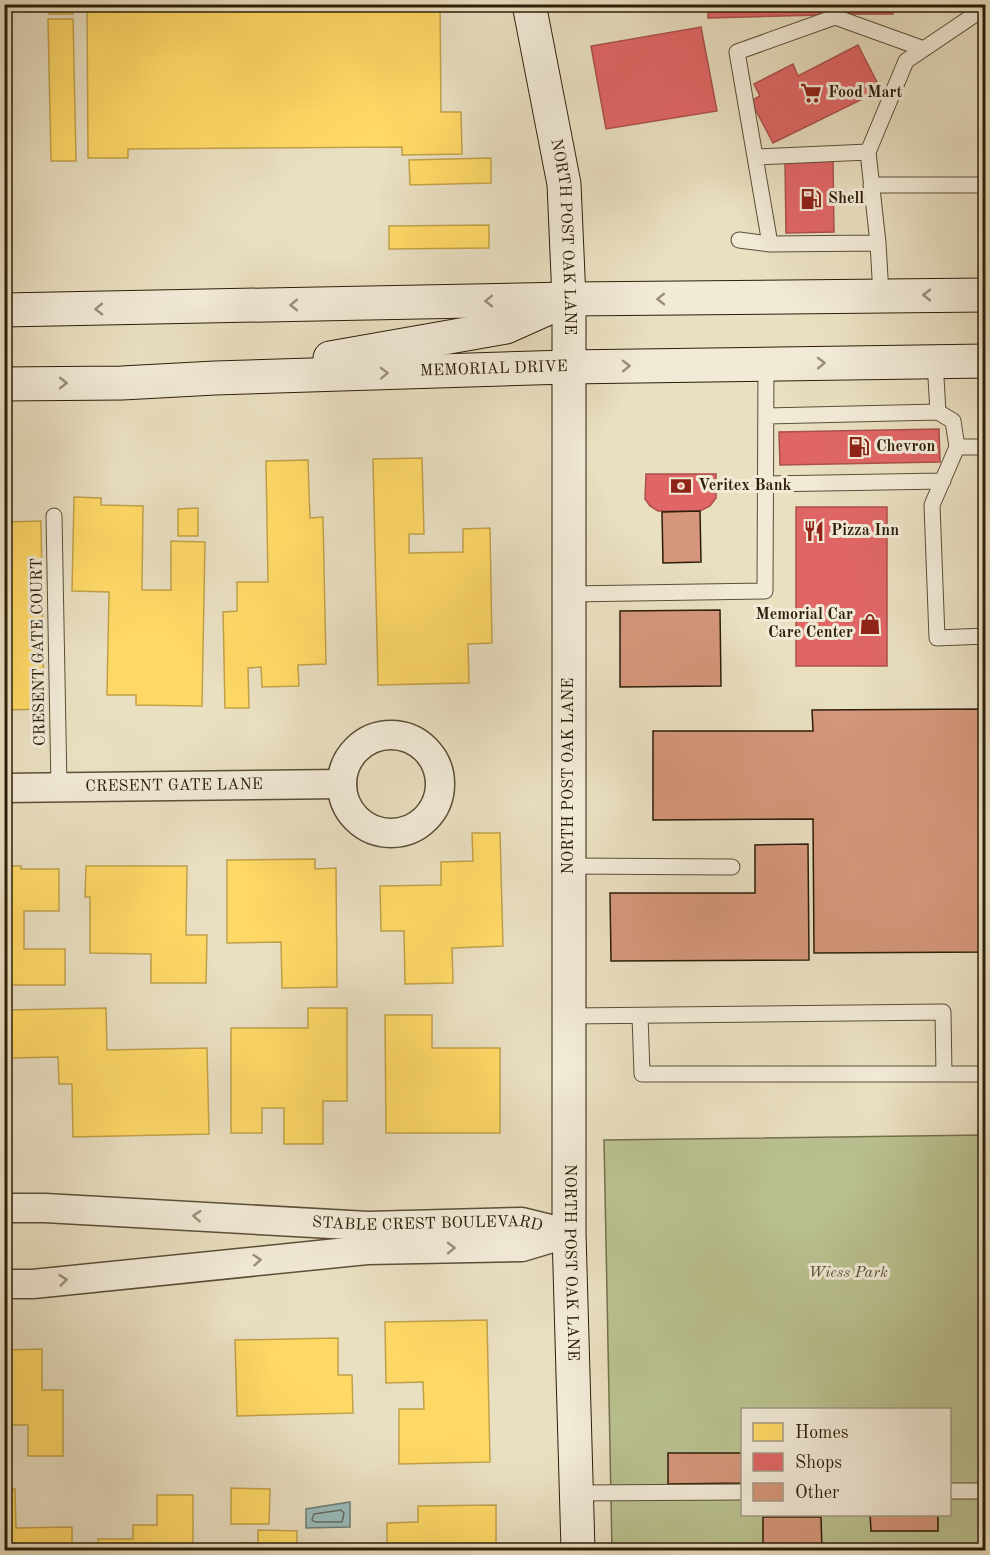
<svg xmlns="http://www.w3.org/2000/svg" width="990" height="1555" font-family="'Old Standard TT',serif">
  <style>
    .green { fill: #bac190; stroke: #74704c; stroke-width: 1.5; fill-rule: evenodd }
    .water { fill: #9abbbb; stroke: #6e7c74; stroke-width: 1.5 }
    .homes { fill: #ffd966; stroke: #c0a14a; stroke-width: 1.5 }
    .shops { fill: #e06666; stroke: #aa504a; stroke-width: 1.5 }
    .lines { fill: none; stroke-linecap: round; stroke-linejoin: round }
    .shore { stroke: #646c62; stroke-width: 1.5 }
    .building { fill: #d5967b; stroke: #2d1e09; stroke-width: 1.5 }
    .lane-casing { stroke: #5c4e37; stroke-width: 17 }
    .street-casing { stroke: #5c4e37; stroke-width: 31 }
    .secondary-casing { stroke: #2d1e09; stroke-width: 35 }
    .lane { stroke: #f1ead7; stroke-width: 15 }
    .street { stroke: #f1ead7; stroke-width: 28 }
    .secondary { stroke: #f1ead7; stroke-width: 33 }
    .oneway { stroke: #998e7a }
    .labels { text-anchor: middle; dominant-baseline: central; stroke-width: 6; stroke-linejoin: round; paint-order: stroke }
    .poi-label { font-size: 16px; font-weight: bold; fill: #2d1e09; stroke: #f1ead7; text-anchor: start }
    .street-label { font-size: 16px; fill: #2d1e09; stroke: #f1ead7 }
    .park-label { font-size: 16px; font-style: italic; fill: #574f32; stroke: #f1ead7 }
  </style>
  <rect width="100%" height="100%" fill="#e9dfc1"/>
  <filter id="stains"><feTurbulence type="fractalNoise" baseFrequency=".00333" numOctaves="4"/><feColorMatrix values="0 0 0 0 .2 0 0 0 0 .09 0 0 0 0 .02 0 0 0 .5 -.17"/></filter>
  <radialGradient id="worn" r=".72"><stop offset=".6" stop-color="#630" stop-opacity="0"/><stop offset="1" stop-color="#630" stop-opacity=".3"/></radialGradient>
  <path class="green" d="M 985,1135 L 985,1550 L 612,1550 L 604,1140 ZM 742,1410 L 950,1410 L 950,1514 L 742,1514 Z"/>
  <path class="water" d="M 350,1502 L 350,1527 L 306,1528 L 306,1509 Z"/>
  <path class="homes" d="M 49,4 L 73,4 L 73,14 L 49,14 Z
    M 87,4 L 440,4 L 441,112 L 461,112 L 462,154 L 402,155 L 402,147 L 128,149 L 128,158 L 88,158 Z
    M 4,15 L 11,15 L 12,103 L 4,104 Z
    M 48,19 L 73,19 L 76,161 L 51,161 Z
    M 491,158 L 491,183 L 410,185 L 409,160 Z
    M 489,225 L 489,248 L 389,249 L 389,226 Z
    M 422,458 L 424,534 L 409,534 L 409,553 L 463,552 L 463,529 L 490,528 L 492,643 L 468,644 L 469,683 L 378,685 L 373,459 Z
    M 308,460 L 310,518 L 323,517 L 326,664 L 298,665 L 299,686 L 262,687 L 261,667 L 248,668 L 249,708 L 225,708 L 223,612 L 237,611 L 237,582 L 268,582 L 266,461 Z
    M 74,497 L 101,498 L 101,505 L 143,506 L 142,590 L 171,590 L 171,541 L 205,542 L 202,706 L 136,705 L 136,695 L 107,695 L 109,592 L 72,591 Z
    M 198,508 L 198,536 L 178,536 L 178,509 Z
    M 41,521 L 44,709 L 4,710 L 4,522 Z
    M 472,833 L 500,833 L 503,946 L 452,948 L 453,983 L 405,984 L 404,931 L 381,931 L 380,886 L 441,885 L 441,862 L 473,861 Z
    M 315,859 L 315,869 L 336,868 L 337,987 L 282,988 L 281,942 L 227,943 L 227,860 Z
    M 4,866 L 21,866 L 21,869 L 59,869 L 59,911 L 24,911 L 24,949 L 65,949 L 65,985 L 8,985 L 7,956 L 4,956 Z
    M 86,866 L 187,866 L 186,935 L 207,935 L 206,983 L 151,983 L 151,954 L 90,953 L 90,897 L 85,897 Z
    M 106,1008 L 107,1050 L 207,1048 L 209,1134 L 73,1137 L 72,1084 L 59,1084 L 58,1057 L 11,1058 L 10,1010 Z
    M 308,1008 L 347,1008 L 347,1101 L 323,1101 L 323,1144 L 284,1144 L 284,1108 L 262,1108 L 262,1133 L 231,1133 L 231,1028 L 308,1028 Z
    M 385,1015 L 432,1015 L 432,1048 L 500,1048 L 500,1133 L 386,1133 Z
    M 487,1320 L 490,1462 L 399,1464 L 399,1409 L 424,1409 L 423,1382 L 386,1383 L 385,1322 Z
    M 338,1338 L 338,1375 L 352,1375 L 353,1413 L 237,1416 L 235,1340 Z
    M 42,1349 L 42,1390 L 63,1390 L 63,1456 L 28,1456 L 28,1425 L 4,1425 L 4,1350 Z
    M 231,1488 L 270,1489 L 269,1524 L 231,1524 Z
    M 4,1489 L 15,1489 L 16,1528 L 72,1527 L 72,1550 L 4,1550 Z
    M 157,1495 L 193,1495 L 193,1550 L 98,1550 L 98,1539 L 133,1539 L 133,1525 L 157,1525 Z
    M 496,1505 L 496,1548 L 468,1548 L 468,1550 L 387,1550 L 387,1523 L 418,1522 L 418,1506 Z
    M 258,1530 L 297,1531 L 297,1550 L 240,1550 L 240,1543 L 258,1543 Z"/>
  <path class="shops" d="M 708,4 L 820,4 L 820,15 L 708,18 Z
    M 849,4 L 893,4 L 893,14 L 849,14 Z
    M 701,27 L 717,111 L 606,129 L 591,46 Z
    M 858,45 L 881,90 L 773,143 L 751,101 L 760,96 L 754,84 L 793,64 L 798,76 Z
    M 833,158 L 834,232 L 786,233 L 785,160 Z
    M 939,429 L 940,462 L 780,465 L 779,432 Z
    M 646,474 L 716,474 L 716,498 L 710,506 L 700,511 L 658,511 L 650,506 L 645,499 Z
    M 796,507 L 887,507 L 887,666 L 796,666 Z"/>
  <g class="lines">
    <path class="shore" d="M 341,1510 L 344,1513 L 342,1522 L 315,1522 L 312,1520 L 314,1514 Z"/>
  </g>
  <path class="building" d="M 700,511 L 701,562 L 663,563 L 662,512 Z
    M 720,610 L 721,686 L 620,687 L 620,611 Z
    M 986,709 L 986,952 L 814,953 L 813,819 L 653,820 L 653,731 L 813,731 L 812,710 Z
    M 808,844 L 809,960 L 611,961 L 610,893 L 755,893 L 755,845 Z
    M 668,1453 L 742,1453 L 742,1483 L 668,1484 Z
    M 870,1514 L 938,1514 L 938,1531 L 871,1531 Z
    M 763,1517 L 821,1517 L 822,1550 L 763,1550 Z"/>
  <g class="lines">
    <defs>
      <path id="lane" d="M 756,157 L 868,152
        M 871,185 L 986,185
        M 739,240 L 770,244 L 878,243
        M 770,244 L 737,52 L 835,17 L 924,49
        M 881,295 L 878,243 L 868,152 L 906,61 L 986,7
        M 935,361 L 938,412 L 953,421 L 957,447 L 932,505 L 937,638 L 986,636
        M 766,416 L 938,412
        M 957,447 L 986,447
        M 765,484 L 943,481
        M 54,516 L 59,787
        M 569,594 L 765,591 L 766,364
        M 569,866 L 732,867
        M 569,1016 L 943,1012 L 944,1074
        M 640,1016 L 642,1074 L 986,1074
        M 950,1491 L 986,1491
        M 577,1493 L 742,1492"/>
      <g id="street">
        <circle cx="391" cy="784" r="49"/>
        <path id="s1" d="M 4,788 L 342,784"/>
        <path id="s2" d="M 4,1208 L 45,1208 L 368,1226 L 522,1222 L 567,1233"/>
        <path d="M 4,1284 L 33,1284 L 367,1250 L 522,1247 L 569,1233"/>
      </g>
      <g id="secondary">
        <path id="s3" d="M 529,4 L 564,184 L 569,299 L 569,1233 L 578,1550"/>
        <path d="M 4,310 L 569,299 L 986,295"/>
        <path d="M 330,358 L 506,327 L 553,306"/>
        <path id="s4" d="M 4,384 L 122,383 L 215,378 L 567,367 L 986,361"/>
      </g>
    </defs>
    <use href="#lane" class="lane-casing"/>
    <use href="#street" class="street-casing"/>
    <use href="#secondary" class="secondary-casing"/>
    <use href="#lane" class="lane"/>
    <use href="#street" class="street"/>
    <use href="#secondary" class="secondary"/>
  </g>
  <defs><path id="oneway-chevron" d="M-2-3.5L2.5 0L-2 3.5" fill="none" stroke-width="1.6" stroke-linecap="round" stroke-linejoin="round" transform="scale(1.5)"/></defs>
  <g class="oneway">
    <use href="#oneway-chevron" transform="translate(927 295) rotate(180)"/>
    <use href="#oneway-chevron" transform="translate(661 299) rotate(179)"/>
    <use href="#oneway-chevron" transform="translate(489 301) rotate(179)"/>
    <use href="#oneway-chevron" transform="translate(294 305) rotate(179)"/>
    <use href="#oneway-chevron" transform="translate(99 309) rotate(179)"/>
    <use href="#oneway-chevron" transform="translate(821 363) rotate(-1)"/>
    <use href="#oneway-chevron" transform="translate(626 366) rotate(-1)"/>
    <use href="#oneway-chevron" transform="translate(384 373) rotate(-2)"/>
    <use href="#oneway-chevron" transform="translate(63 383)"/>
    <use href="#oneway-chevron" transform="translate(197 1216) rotate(-177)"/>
    <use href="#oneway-chevron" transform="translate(451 1248) rotate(-1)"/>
    <use href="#oneway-chevron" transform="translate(257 1260) rotate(-5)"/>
    <use href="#oneway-chevron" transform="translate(63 1280) rotate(-6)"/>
  </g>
  <defs>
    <symbol id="supermarket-bare" viewBox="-9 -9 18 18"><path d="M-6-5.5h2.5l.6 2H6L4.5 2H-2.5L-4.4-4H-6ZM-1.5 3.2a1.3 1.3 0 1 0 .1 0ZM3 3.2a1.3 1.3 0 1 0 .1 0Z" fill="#8f2418" stroke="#f1ead7" stroke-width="2.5" paint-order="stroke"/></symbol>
    <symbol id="fuel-bare" viewBox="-9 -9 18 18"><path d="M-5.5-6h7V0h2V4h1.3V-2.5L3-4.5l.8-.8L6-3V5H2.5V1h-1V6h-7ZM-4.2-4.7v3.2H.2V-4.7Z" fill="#8f2418" stroke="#f1ead7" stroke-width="2.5" paint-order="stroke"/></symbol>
    <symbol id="bank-bare" viewBox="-9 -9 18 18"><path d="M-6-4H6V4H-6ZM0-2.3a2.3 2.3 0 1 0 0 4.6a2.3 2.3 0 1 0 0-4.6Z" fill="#8f2418" stroke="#f1ead7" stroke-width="2.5" paint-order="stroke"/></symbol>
    <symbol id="restaurant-bare" viewBox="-9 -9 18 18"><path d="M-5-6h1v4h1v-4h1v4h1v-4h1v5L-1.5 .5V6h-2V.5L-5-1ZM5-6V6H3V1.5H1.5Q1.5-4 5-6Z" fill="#8f2418" stroke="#f1ead7" stroke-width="2.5" paint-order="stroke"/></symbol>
    <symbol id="shop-bare" viewBox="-9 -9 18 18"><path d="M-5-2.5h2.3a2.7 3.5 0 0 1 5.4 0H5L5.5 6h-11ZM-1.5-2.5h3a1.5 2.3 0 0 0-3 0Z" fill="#8f2418" stroke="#f1ead7" stroke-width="2.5" paint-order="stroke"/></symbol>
  </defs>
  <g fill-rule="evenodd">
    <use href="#supermarket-bare" x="796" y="78" width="30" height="30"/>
    <use href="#fuel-bare" x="796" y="184" width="30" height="30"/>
    <use href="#fuel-bare" x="844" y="432" width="30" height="30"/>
    <use href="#bank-bare" x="666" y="471" width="30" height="30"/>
    <use href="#restaurant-bare" x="799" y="516" width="30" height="30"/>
    <use href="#shop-bare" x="855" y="609" width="30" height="30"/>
  </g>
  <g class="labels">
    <g class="poi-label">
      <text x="828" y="93">Food Mart</text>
      <text x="828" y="199">Shell</text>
      <text x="876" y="447">Chevron</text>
      <text x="698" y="486">Veritex Bank</text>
      <text x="831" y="531">Pizza Inn</text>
      <text x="853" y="615" text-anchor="end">Memorial Car<tspan x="853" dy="18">Care Center</tspan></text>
    </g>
    <g class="street-label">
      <text stroke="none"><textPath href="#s3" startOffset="236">NORTH POST OAK LANE</textPath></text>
      <text stroke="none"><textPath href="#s4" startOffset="490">MEMORIAL DRIVE</textPath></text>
      <text transform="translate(39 652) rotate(-91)">CRESENT GATE COURT</text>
      <text transform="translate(569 776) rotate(-90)">NORTH POST OAK LANE</text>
      <text stroke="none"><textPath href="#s1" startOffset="170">CRESENT GATE LANE</textPath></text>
      <text stroke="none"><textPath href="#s2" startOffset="424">STABLE CREST BOULEVARD</textPath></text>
      <text stroke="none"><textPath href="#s3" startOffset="1262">NORTH POST OAK LANE</textPath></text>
    </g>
    <g class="park-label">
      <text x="848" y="1273">Wiess Park</text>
    </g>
  </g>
  <rect width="990" height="1555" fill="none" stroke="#e9dfc1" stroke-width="24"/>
  <rect x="6" y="6" width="978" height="1543" fill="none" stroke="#2d1e09" stroke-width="3"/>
  <rect x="12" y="12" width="966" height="1531" fill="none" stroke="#2d1e09" stroke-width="1.5"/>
  <rect x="741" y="1408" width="210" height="108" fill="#f1ead7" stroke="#a39885" stroke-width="1.5"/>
  <rect x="753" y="1423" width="30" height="18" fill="#ffd966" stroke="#a39885" stroke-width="1.5"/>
  <text x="795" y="1438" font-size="18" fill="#2d1e09">Homes</text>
  <rect x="753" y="1453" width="30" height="18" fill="#e06666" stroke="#a39885" stroke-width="1.5"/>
  <text x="795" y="1468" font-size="18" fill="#2d1e09">Shops</text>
  <rect x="753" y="1483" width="30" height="18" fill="#d5967b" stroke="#a39885" stroke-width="1.5"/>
  <text x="795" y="1498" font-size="18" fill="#2d1e09">Other</text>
  <rect width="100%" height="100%" filter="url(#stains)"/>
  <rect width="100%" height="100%" fill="url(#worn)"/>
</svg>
